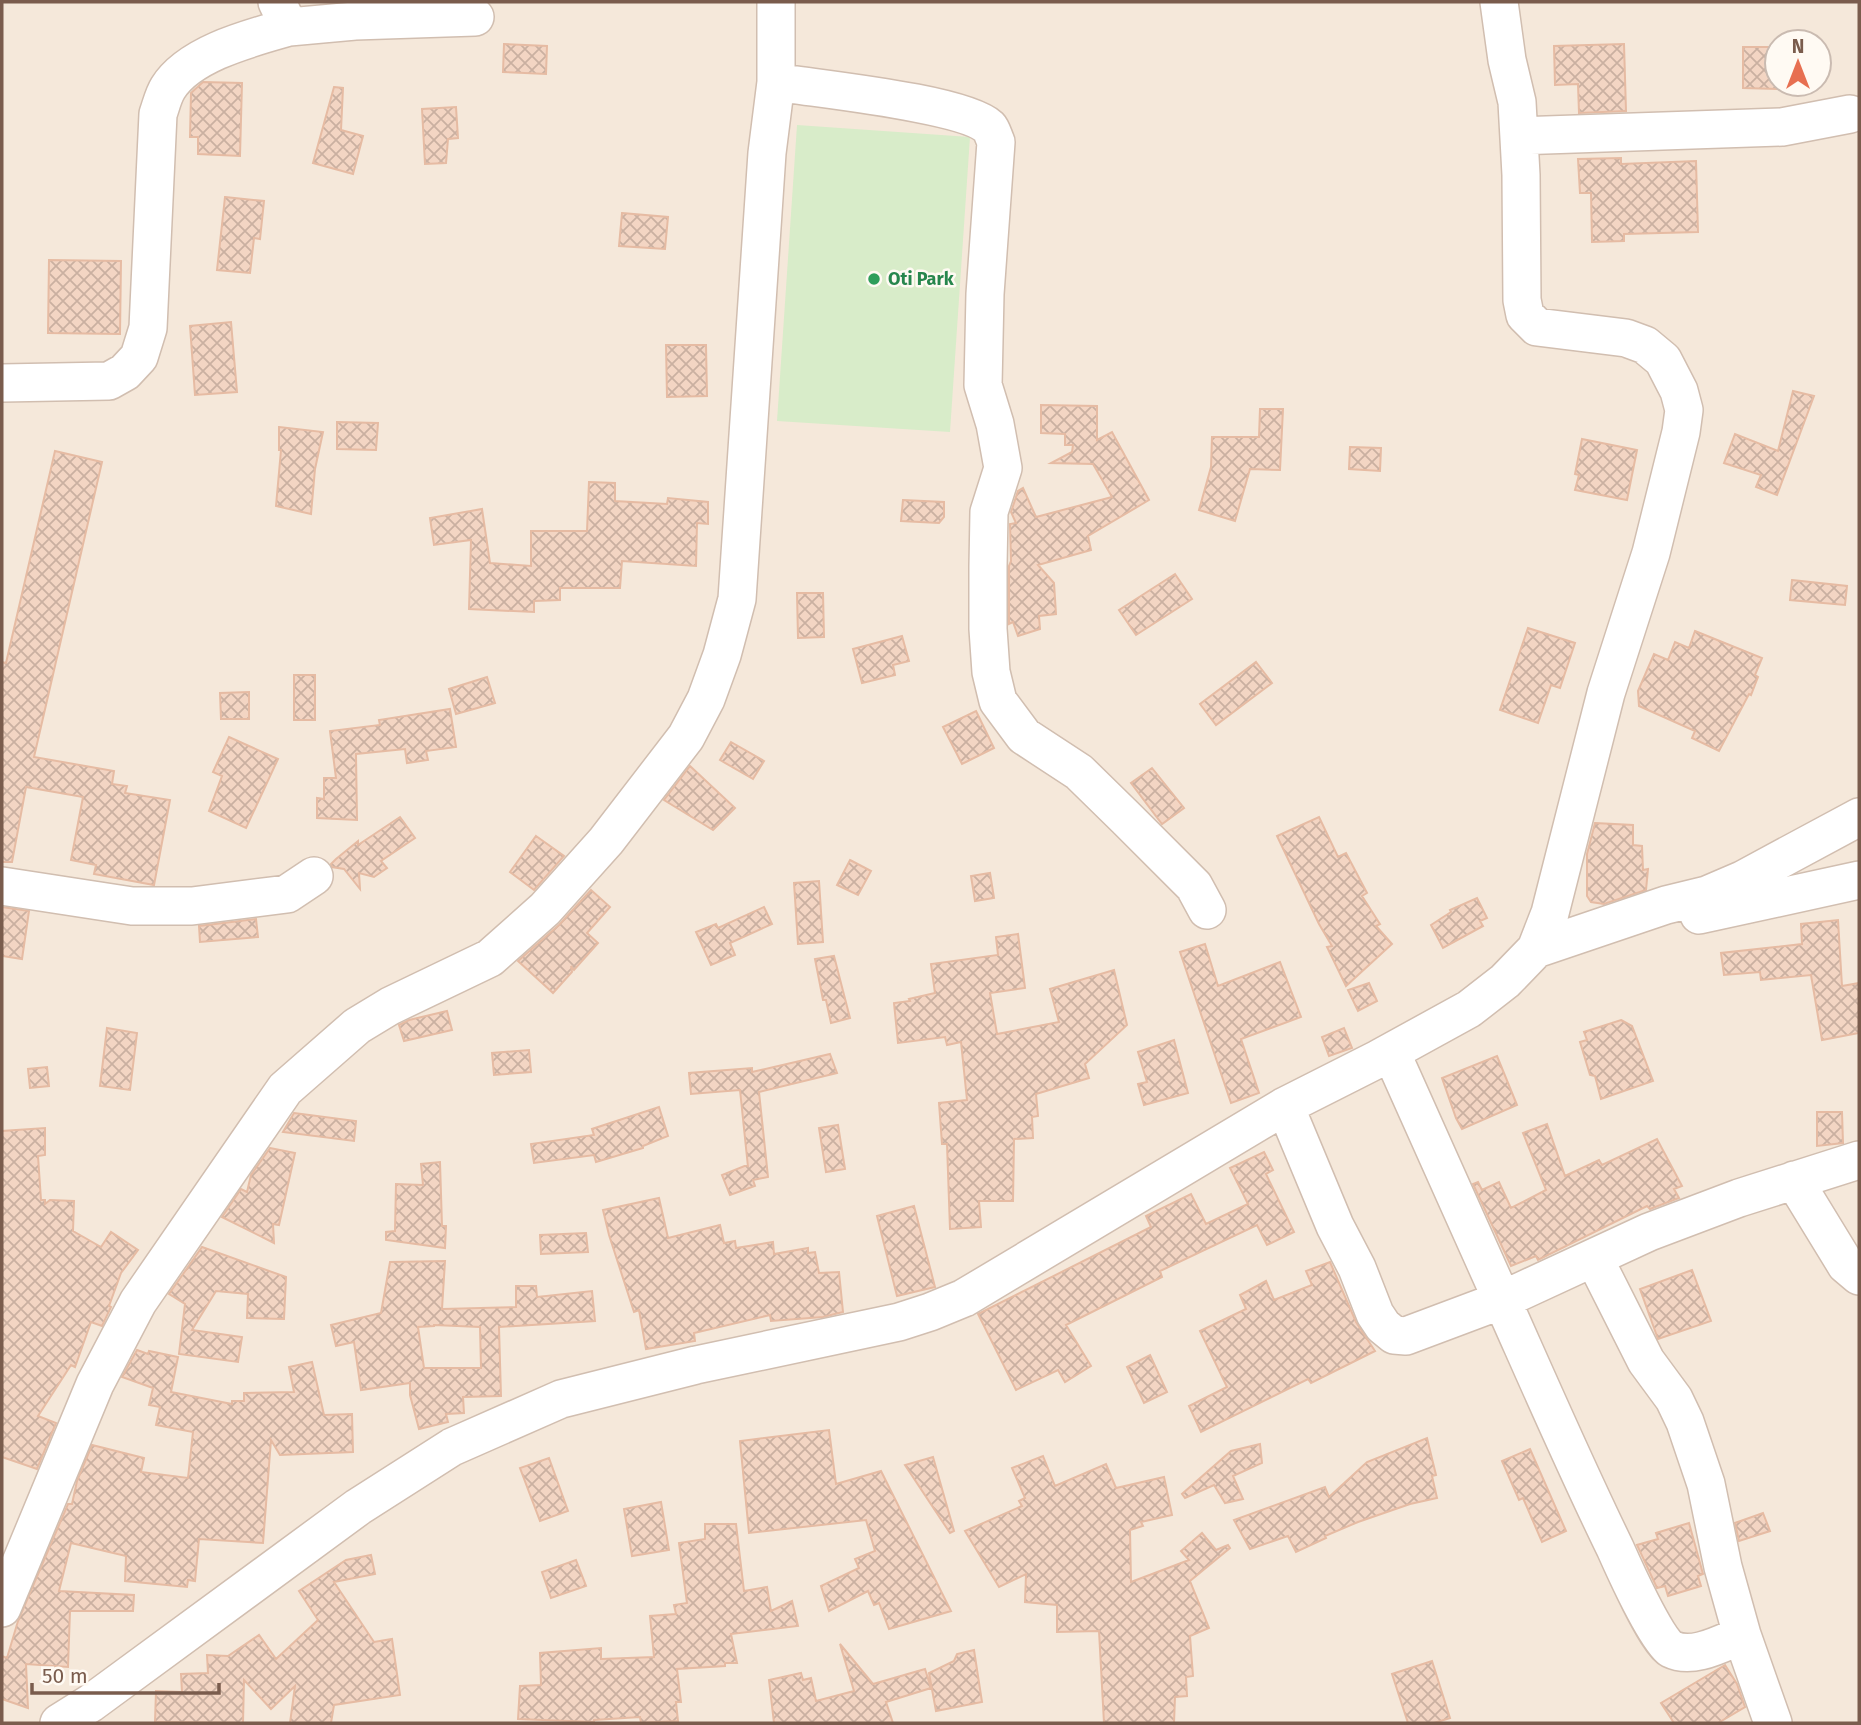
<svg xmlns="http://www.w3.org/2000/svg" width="1861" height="1725" font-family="'Fira Sans',sans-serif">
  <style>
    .residential { fill: #f5e8da; fill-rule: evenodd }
    .green { fill: #d8ecc9 }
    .building { fill: url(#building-cross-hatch); stroke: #e6bba3; stroke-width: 2; fill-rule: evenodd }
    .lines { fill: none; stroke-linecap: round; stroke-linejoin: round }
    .minor-casing { stroke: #d1beb0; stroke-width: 40 }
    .minor { stroke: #fff; stroke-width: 37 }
    .leisure-dot { fill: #2e9e5b; stroke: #fffaf3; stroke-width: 2.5 }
    .labels { text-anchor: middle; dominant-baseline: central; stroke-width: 5; stroke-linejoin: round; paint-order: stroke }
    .leisure-label { font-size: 18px; font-weight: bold; fill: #27864d; stroke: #fffaf3; text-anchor: start }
  </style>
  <defs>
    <pattern id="building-cross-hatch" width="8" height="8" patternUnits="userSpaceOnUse" patternTransform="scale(1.75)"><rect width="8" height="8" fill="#f3d5c3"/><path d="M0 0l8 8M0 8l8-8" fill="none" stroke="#cab0a1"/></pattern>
  </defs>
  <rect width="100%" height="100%" fill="#fdf6ec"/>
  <path class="residential" d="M 2,2 L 1859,2 L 1859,1723 L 2,1723 ZM 1777,42 L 1819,42 L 1819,84 L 1777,84 Z"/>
  <path class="green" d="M 797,125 L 970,137 L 950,432 L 777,421 Z"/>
  <path class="building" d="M 504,44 L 547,46 L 546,74 L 503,72 Z
    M 1624,44 L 1626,111 L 1579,113 L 1578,84 L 1555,85 L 1554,46 Z
    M 1743,47 L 1777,47 L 1777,89 L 1743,88 Z
    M 203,82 L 242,83 L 240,156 L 198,154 L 198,137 L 190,137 L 191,93 Z
    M 334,87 L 343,88 L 341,130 L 363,136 L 353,174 L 313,163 Z
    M 456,107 L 458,138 L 448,139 L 446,163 L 425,164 L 422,109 Z
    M 1621,158 L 1621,164 L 1696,161 L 1698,232 L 1624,234 L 1624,241 L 1592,242 L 1591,193 L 1580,193 L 1578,159 Z
    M 225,197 L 264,201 L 260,239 L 254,238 L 250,273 L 217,270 Z
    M 622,213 L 668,217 L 665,249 L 619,246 Z
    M 49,260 L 121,261 L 120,334 L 48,333 Z
    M 231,322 L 237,392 L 195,395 L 190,326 Z
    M 666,345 L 706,345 L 707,396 L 667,397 Z
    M 1793,391 L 1814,396 L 1777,495 L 1756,487 L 1761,475 L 1724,463 L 1735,434 L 1778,451 Z
    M 1041,405 L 1097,406 L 1097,440 L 1112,432 L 1149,500 L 1088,536 L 1091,550 L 1038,565 L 1054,583 L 1056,614 L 1039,616 L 1040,629 L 1018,636 L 1013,622 L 1009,624 L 1009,566 L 1011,561 L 1010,524 L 1016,523 L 1011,512 L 1018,491 L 1023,488 L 1036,517 L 1112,497 L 1093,464 L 1051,463 L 1072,452 L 1073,445 L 1065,445 L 1065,434 L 1041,433 Z
    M 1260,409 L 1283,409 L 1280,470 L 1250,469 L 1235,521 L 1199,510 L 1211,467 L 1212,437 L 1259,437 Z
    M 337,422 L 378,423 L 376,450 L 337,449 Z
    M 279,427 L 323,432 L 315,469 L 311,514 L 276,506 L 281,450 L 279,450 Z
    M 1582,439 L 1637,450 L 1627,500 L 1575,490 L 1579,475 L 1575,474 Z
    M 1350,447 L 1381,448 L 1380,471 L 1349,469 Z
    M 55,451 L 102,462 L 34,757 L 114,771 L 112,784 L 127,786 L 125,793 L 170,800 L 154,885 L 94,874 L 96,865 L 71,860 L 83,797 L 26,787 L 12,862 L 2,862 L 2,662 L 6,663 Z
    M 589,482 L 615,483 L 615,501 L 667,504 L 668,498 L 708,502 L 708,524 L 697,523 L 696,566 L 622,561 L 620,588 L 560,588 L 560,600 L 534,601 L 534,612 L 469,609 L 471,540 L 434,545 L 430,518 L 482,509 L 490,563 L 531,566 L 531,531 L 587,531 Z
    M 903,500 L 944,502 L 944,517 L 939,523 L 901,521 Z
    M 1175,574 L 1192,599 L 1136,635 L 1119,610 Z
    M 1792,580 L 1847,586 L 1845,605 L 1790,600 Z
    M 797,593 L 823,593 L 824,637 L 798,638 Z
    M 1528,628 L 1575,643 L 1560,688 L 1551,685 L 1538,723 L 1500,710 Z
    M 1695,631 L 1762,658 L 1755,675 L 1758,677 L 1751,695 L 1749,694 L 1719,751 L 1692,738 L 1695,731 L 1639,706 L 1638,691 L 1654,654 L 1668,660 L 1675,642 L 1689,648 Z
    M 902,636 L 909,661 L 893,665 L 895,675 L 862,683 L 853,649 Z
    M 1256,662 L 1272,683 L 1216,725 L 1200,704 Z
    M 294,675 L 315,675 L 315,720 L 294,720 Z
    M 487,677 L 495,703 L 456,714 L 449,689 Z
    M 249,692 L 249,719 L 221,719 L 220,693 Z
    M 450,709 L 456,747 L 426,751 L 428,760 L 407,763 L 405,749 L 356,754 L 357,820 L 317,818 L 317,798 L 324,799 L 324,778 L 336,778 L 330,731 L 380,725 L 379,720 Z
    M 976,711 L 994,748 L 962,764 L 943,727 Z
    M 229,737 L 278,759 L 246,828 L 209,811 L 222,776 L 213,772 Z
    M 731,742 L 764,761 L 753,779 L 720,760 Z
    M 690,766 L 735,808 L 713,830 L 664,800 Z
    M 1152,768 L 1184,808 L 1162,824 L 1131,783 Z
    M 400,817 L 415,838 L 381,861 L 387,868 L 374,877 L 359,873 L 360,889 L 344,869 L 332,867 L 331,864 L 336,859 L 358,841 L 358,845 Z
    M 1319,817 L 1338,857 L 1346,853 L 1367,893 L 1362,896 L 1380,924 L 1376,926 L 1392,944 L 1346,986 L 1327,947 L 1332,946 L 1319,924 L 1277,836 Z
    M 1595,823 L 1633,825 L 1633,845 L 1642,846 L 1643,870 L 1648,869 L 1646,890 L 1604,904 L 1591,902 L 1587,896 L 1587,854 Z
    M 536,836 L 564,856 L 534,890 L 510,872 Z
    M 850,860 L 871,871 L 858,895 L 837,885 Z
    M 990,873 L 994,898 L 975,901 L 971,876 Z
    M 819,881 L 823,942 L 798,944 L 794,883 Z
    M 591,890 L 610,907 L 587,933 L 598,943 L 574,970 L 571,966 L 572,972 L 553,993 L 518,961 L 559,925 Z
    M 1477,898 L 1487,918 L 1480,921 L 1483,926 L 1443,948 L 1431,925 L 1451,912 L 1450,910 Z
    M 2,907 L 29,911 L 22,959 L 2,956 Z
    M 764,907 L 772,924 L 730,943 L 735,955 L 711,965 L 696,932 L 716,924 L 718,928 Z
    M 256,919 L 258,937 L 200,942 L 199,926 Z
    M 1838,920 L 1842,986 L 1859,983 L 1859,1033 L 1822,1040 L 1811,975 L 1761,980 L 1760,972 L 1724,975 L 1721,953 L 1802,944 L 1801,924 Z
    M 1018,934 L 1025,988 L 990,993 L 997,1034 L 1059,1022 L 1050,989 L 1114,970 L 1127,1025 L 1085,1064 L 1089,1078 L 1036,1094 L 1038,1116 L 1032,1117 L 1033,1138 L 1014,1139 L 1013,1201 L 979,1201 L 981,1227 L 950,1229 L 947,1144 L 942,1144 L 939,1103 L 967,1100 L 961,1042 L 947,1045 L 945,1037 L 898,1043 L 894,1003 L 910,1001 L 909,999 L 935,993 L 931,964 L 998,955 L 996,937 Z
    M 1205,944 L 1218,986 L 1280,962 L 1301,1017 L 1241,1039 L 1259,1093 L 1231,1103 L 1180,952 Z
    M 834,956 L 850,1018 L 831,1023 L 826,1000 L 823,1000 L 815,959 Z
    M 1369,983 L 1377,1001 L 1358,1011 L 1348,990 Z
    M 447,1011 L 452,1030 L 404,1041 L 399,1025 L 409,1020 Z
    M 1621,1020 L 1632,1026 L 1653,1081 L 1601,1099 L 1595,1076 L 1590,1075 L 1580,1042 L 1587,1040 L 1584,1032 Z
    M 107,1028 L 137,1033 L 130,1090 L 100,1086 Z
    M 1344,1028 L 1352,1048 L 1329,1056 L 1322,1037 Z
    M 1174,1040 L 1188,1093 L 1144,1105 L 1138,1084 L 1147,1082 L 1138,1052 Z
    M 529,1050 L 531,1072 L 494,1075 L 492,1053 Z
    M 830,1054 L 837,1073 L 759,1092 L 768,1177 L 753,1180 L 755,1186 L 730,1195 L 722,1175 L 747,1165 L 748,1167 L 740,1090 L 691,1094 L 689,1073 L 752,1068 L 752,1072 Z
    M 1497,1056 L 1517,1105 L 1462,1129 L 1456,1118 L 1442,1078 Z
    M 47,1067 L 49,1086 L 30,1088 L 28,1069 Z
    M 659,1107 L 668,1136 L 643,1146 L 643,1148 L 596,1162 L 594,1155 L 534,1163 L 531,1144 L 594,1135 L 592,1129 Z
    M 1817,1112 L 1842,1112 L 1843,1143 L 1817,1146 Z
    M 294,1113 L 356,1121 L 354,1141 L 283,1132 Z
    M 1547,1124 L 1565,1176 L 1599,1160 L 1602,1165 L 1657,1139 L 1682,1186 L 1674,1189 L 1679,1198 L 1650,1209 L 1647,1206 L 1538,1260 L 1536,1256 L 1511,1266 L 1473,1184 L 1478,1182 L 1482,1190 L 1499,1182 L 1511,1208 L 1546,1190 L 1523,1133 Z
    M 838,1125 L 845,1169 L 826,1172 L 819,1128 Z
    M 45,1128 L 45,1155 L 38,1156 L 41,1200 L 45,1200 L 45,1204 L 50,1200 L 74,1201 L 73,1231 L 101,1247 L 111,1232 L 138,1250 L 121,1273 L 109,1306 L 111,1307 L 102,1326 L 91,1322 L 75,1367 L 71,1365 L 38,1416 L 56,1423 L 37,1469 L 2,1457 L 2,1131 Z
    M 270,1148 L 295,1153 L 279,1225 L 273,1224 L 274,1243 L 222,1217 L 241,1189 L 247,1192 L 251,1175 Z
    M 1264,1152 L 1273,1170 L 1266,1174 L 1294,1232 L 1267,1245 L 1257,1225 L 1160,1271 L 1162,1277 L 1066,1325 L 1091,1366 L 1065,1382 L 1058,1370 L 1016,1390 L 978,1314 L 1151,1227 L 1146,1216 L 1191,1194 L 1206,1224 L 1248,1204 L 1230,1168 Z
    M 440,1162 L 442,1226 L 446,1226 L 445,1248 L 386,1240 L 386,1232 L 395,1231 L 396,1184 L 423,1185 L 421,1164 Z
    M 659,1198 L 668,1238 L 720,1225 L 724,1243 L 735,1241 L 736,1248 L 773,1242 L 774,1254 L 808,1248 L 808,1253 L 815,1252 L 819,1273 L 839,1272 L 843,1312 L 823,1317 L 771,1321 L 770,1315 L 694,1333 L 695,1341 L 646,1349 L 639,1310 L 634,1312 L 609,1235 L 603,1210 Z
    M 914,1206 L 935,1287 L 897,1296 L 877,1216 Z
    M 586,1233 L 588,1252 L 541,1254 L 540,1235 Z
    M 202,1247 L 286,1277 L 284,1319 L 247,1318 L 248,1294 L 216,1291 L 192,1330 L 242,1337 L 238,1362 L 179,1354 L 185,1304 L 169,1294 Z
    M 445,1261 L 442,1309 L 516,1307 L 516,1286 L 536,1286 L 537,1297 L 592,1291 L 595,1321 L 499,1327 L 501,1396 L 463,1397 L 464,1413 L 446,1414 L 448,1422 L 419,1429 L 410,1395 L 410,1383 L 361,1390 L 354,1342 L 336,1346 L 331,1325 L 381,1313 L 390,1262 ZM 434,1325 L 480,1327 L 481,1368 L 424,1368 L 418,1327 L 434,1326 Z
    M 1330,1262 L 1356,1322 L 1375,1351 L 1311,1383 L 1308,1379 L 1201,1432 L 1189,1406 L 1227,1387 L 1200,1331 L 1246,1309 L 1240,1295 L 1266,1281 L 1274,1300 L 1312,1285 L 1306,1271 Z
    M 1692,1270 L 1711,1321 L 1658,1339 L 1640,1289 Z
    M 137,1350 L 148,1354 L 149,1351 L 178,1357 L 171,1392 L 232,1404 L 232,1401 L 244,1401 L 244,1393 L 294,1392 L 289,1367 L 312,1362 L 324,1415 L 352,1414 L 353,1452 L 280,1455 L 271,1440 L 263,1543 L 199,1539 L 195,1581 L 188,1580 L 187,1587 L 125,1581 L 126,1556 L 71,1543 L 59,1591 L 134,1595 L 133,1611 L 70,1611 L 68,1667 L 26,1664 L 28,1708 L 2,1699 L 2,1656 L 7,1658 L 18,1621 L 68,1504 L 72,1504 L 77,1481 L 92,1445 L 144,1458 L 141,1472 L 188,1478 L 193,1432 L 156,1425 L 160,1407 L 149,1405 L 153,1388 L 122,1377 Z
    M 1150,1355 L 1167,1392 L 1144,1403 L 1127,1367 Z
    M 829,1430 L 836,1484 L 881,1471 L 951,1611 L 889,1629 L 879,1603 L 874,1605 L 868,1591 L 829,1611 L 821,1586 L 859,1568 L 855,1559 L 875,1551 L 866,1520 L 749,1533 L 740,1441 Z
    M 1427,1438 L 1436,1475 L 1432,1476 L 1437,1498 L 1410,1504 L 1358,1522 L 1325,1536 L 1326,1538 L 1296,1552 L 1288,1536 L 1250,1549 L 1234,1520 L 1325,1487 L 1329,1497 L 1367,1462 Z
    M 1260,1444 L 1262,1463 L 1233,1476 L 1243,1499 L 1225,1503 L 1214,1485 L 1185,1498 L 1182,1494 L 1231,1451 Z
    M 1530,1449 L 1566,1531 L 1542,1542 L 1523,1498 L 1519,1500 L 1502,1461 Z
    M 1043,1456 L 1055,1486 L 1106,1464 L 1116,1488 L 1164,1477 L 1172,1515 L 1141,1522 L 1143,1526 L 1130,1530 L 1131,1582 L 1189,1560 L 1181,1551 L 1202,1533 L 1216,1550 L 1228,1545 L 1230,1548 L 1190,1581 L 1209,1628 L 1190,1636 L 1193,1676 L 1186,1677 L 1187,1696 L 1175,1697 L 1174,1723 L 1104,1723 L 1099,1631 L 1057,1632 L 1057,1605 L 1025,1602 L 1026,1574 L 999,1587 L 965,1531 L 1022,1506 L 1019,1501 L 1025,1498 L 1012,1468 Z
    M 933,1457 L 954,1531 L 950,1533 L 905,1465 Z
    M 549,1458 L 568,1511 L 540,1521 L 520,1468 Z
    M 661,1502 L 669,1550 L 632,1556 L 624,1509 Z
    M 1763,1513 L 1770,1531 L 1739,1541 L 1735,1523 Z
    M 1689,1523 L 1703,1574 L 1698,1576 L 1701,1586 L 1668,1596 L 1665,1586 L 1657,1588 L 1637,1545 L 1658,1539 L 1656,1533 Z
    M 705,1524 L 736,1524 L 744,1591 L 767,1587 L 771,1611 L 792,1601 L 798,1626 L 731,1634 L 737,1663 L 725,1663 L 725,1666 L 677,1669 L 681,1702 L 676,1702 L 678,1721 L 641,1723 L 640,1717 L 594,1720 L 594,1722 L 518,1719 L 520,1686 L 541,1685 L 540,1653 L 601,1648 L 601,1659 L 654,1657 L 650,1616 L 676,1614 L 674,1605 L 687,1603 L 679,1543 L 705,1539 Z
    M 371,1555 L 375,1574 L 334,1582 L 374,1642 L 392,1639 L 400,1695 L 334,1705 L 331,1723 L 290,1723 L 295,1686 L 271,1709 L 244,1680 L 243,1723 L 155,1722 L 156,1691 L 182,1692 L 181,1674 L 208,1673 L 207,1655 L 228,1656 L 259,1635 L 276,1659 L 318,1620 L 299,1591 L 346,1560 Z
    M 576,1560 L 586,1586 L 551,1598 L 542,1572 Z
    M 840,1644 L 873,1684 L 925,1669 L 931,1688 L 886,1702 L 893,1723 L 774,1723 L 769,1680 L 801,1673 L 803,1680 L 811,1678 L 816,1701 L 854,1691 Z
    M 974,1650 L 982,1702 L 936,1711 L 929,1673 L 954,1661 L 957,1654 Z
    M 1432,1661 L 1450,1718 L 1434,1723 L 1408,1723 L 1392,1674 Z
    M 1725,1665 L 1737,1684 L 1745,1707 L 1718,1723 L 1674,1723 L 1661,1703 Z"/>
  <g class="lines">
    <defs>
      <path id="minor" d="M 277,2 L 289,27 L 355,21 L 475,17
        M 776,82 C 818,89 963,103 989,127 C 992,130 994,138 996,142 L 985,294 L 983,385 L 995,424 L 1003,468 L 989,512 L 988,566 L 988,629 L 991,672 L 998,701 L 1024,736 L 1079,772 L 1126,818 L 1194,886 L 1207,910
        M 1519,136 L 1782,127 L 1850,114
        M 2,383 L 109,381 L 125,372 L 139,357 L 148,328 L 158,114 C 161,106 163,96 168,88 C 190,53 251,38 289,27
        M 2,886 L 132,906 L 192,906 L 287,894 L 314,876
        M 1699,915 L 1859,880
        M 1536,949 L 1666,905 L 1707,895 L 1742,880 L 1859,817
        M 1285,1106 L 1335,1226 L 1357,1268 L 1375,1314 L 1383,1326 L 1394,1335 L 1406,1336 L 1502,1300 L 1391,1052
        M 1794,1180 L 1846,1265 L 1859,1276
        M 1594,1258 L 1646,1361 L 1674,1399 L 1685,1422 L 1706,1484 L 1723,1567 L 1742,1635 L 1773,1723
        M 2,1608 L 95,1384 L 138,1302 L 285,1089 L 357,1026 L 390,1006 L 490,958 L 545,909 L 606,841 L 686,737 L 706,699 L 722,655 L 737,599 L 767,153 L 776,82 L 776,2
        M 1742,1635 C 1722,1643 1693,1660 1671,1649 C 1657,1642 1623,1566 1615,1548 C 1575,1466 1539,1383 1502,1300 L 1649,1232 L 1739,1198 L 1859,1160
        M 59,1723 L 91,1703 L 358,1507 L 452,1447 L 561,1399 L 696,1365 L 899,1322 L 930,1312 L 964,1298 L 1285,1106 L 1378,1059 L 1469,1009 L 1505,981 L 1536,949 L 1550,913 L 1606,693 L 1651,553 L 1681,432 L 1684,410 L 1679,391 L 1663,360 L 1645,345 L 1626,338 L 1537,327 L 1525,315 L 1522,300 L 1521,175 L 1517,102 L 1507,60 L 1499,2"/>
    </defs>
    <use href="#minor" class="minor-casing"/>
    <use href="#minor" class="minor"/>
  </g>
  <circle class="leisure-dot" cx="874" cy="279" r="7"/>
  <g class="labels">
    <g class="leisure-label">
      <text x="888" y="279">Oti Park</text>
    </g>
  </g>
  <rect width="1861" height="1725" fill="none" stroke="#7a5c4d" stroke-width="7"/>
  <g transform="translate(1798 63)"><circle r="33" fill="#fffaf3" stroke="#cabbb1" stroke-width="2"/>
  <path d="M0-5L12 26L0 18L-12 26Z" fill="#e76f51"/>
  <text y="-10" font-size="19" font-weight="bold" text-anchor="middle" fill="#7a5c4d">N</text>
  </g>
  <path d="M32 1683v10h187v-10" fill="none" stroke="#7a5c4d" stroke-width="3.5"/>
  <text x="42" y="1683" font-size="21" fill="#7a5c4d" stroke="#fffaf3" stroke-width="5" paint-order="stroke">50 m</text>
</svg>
